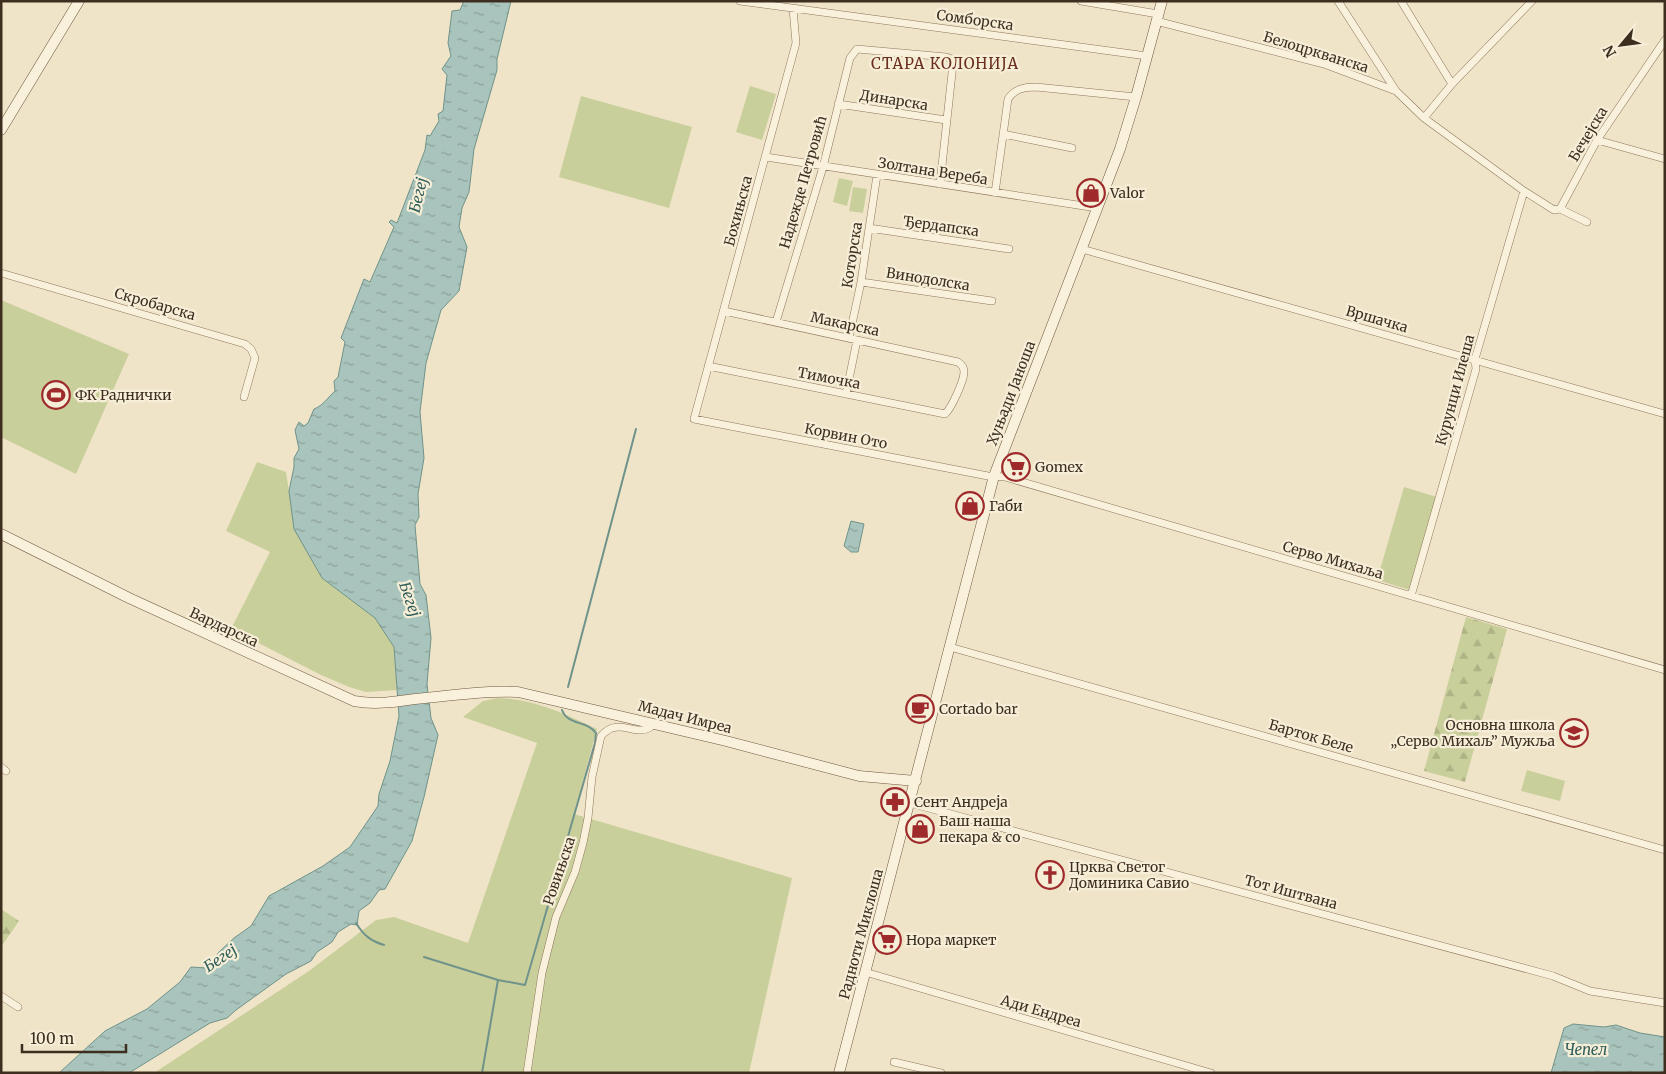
<svg xmlns="http://www.w3.org/2000/svg" width="1666" height="1074" font-family="Merriweather,serif">
  <style>
    .green { fill: #c9cf9b }
    .forest { fill: url(#forest-firs) }
    .water { fill: url(#water-ripples); stroke: #6f938a }
    .lines { fill: none; stroke-linecap: round; stroke-linejoin: round }
    .stream { stroke: #6f938a; stroke-width: 2 }
    .street-casing { stroke: #8d765c; stroke-width: 8 }
    .secondary-casing { stroke: #6f573f; stroke-width: 11 }
    .street { stroke: #faf1dc; stroke-width: 7 }
    .secondary { stroke: #faf1dc; stroke-width: 10 }
    .labels { text-anchor: middle; dominant-baseline: central; stroke-width: 4.5; stroke-linejoin: round; paint-order: stroke }
    .street-label { font-size: 14px; fill: #3d2e20; stroke: #f7eed8 }
    .poi-label { font-size: 14px; fill: #3d2e20; stroke: #f7eed8; text-anchor: start }
    .neighbourhood-label { font-size: 15px; letter-spacing: 1px; fill: #6b2e1e; stroke: #f7eed8 }
    .water-label { font-size: 15px; font-style: italic; fill: #2f5d5a; stroke: #f7eed8 }
  </style>
  <defs>
    <pattern id="forest-firs" width="22" height="20" patternUnits="userSpaceOnUse" patternTransform="scale(1.25)"><rect width="22" height="20" fill="#c9cf9b"/><path d="M5 1l3.5 6h-7zM16 11l3.5 6h-7z" fill="#aeb285"/></pattern>
    <pattern id="water-ripples" width="26" height="14" patternUnits="userSpaceOnUse" patternTransform="scale(1.25)"><rect width="26" height="14" fill="#a9c4bc"/><path d="M2 4q2-2 4 0t4 0M15 11q2-2 4 0t4 0" fill="none" stroke="#8ba098"/></pattern>
  </defs>
  <rect width="100%" height="100%" fill="#f0e4c8"/>
  <path class="green" d="M 750,86 L 776,94 L 762,140 L 736,132 Z
    M 581,96 L 692,127 L 669,208 L 559,177 Z
    M 839,178 L 853,181 L 847,206 L 833,202 Z
    M 853,187 L 867,189 L 863,213 L 849,211 Z
    M 1,300 L 129,354 L 76,474 L 1,437 Z
    M 257,462 L 286,472 L 295,529 L 322,578 L 376,618 L 394,647 L 397,690 L 366,692 L 349,687 L 321,675 L 231,629 L 270,552 L 226,531 Z
    M 1404,487 L 1437,497 L 1410,590 L 1377,580 Z
    M 498,698 C 535,699 564,714 597,729 L 574,814 L 792,878 L 749,1073 L 154,1073 L 309,971 L 376,920 L 394,917 L 468,943 L 537,743 L 463,717 L 483,701 Z
    M 1527,770 L 1565,781 L 1560,801 L 1521,791 Z"/>
  <path class="forest" d="M 1466,617 L 1507,629 L 1465,782 L 1424,771 Z
    M 1,909 L 19,921 L 1,947 Z"/>
  <path class="water" d="M 464,1 L 511,1 L 497,59 L 497,70 L 474,149 L 469,192 L 462,208 L 459,227 L 467,247 L 459,291 L 441,310 L 426,363 L 420,412 L 424,458 L 418,494 L 419,517 L 415,525 L 420,584 L 426,595 L 431,638 L 427,684 L 431,718 L 438,735 L 424,797 L 412,841 L 385,889 L 379,890 L 370,903 L 359,911 L 357,925 L 351,924 L 338,932 L 332,942 L 317,952 L 311,961 L 286,974 L 236,1010 L 227,1018 L 210,1023 L 129,1073 L 59,1073 L 105,1031 L 147,1009 L 180,982 L 191,967 L 208,968 L 219,952 L 234,938 L 251,926 L 269,896 L 323,866 L 350,847 L 378,806 L 379,794 L 390,761 L 399,716 L 394,647 L 375,618 L 322,578 L 294,529 L 289,491 L 294,467 L 294,458 L 299,449 L 295,430 L 299,422 L 304,426 L 308,423 L 314,409 C 324,405 327,398 335,391 L 334,381 L 338,377 L 345,342 L 341,338 L 364,279 L 370,282 L 394,227 L 389,222 L 391,220 L 397,223 L 425,150 L 427,135 L 430,136 L 439,121 L 438,114 L 443,111 L 447,75 L 442,69 L 451,56 L 448,43 L 452,11 L 460,10 Z
    M 851,521 L 864,524 L 858,552 L 851,552 L 844,546 Z
    M 1573,1024 L 1604,1027 L 1616,1025 L 1640,1033 L 1665,1037 L 1665,1073 L 1551,1073 L 1564,1028 Z"/>
  <g class="lines">
    <path class="stream" d="M 568,687 L 636,429
      M 356,923 C 364,936 371,941 384,945
      M 424,957 L 498,980 L 482,1073
      M 498,980 L 525,985 L 595,743 L 596,733 C 587,720 568,726 562,710"/>
    <defs>
      <path id="street" d="M 740,1 L 1147,56
        M 1081,1 L 1158,14
        M 1338,1 L 1396,91
        M 1401,1 L 1452,84
        M 793,9 L 796,43 L 694,419 L 988,476 L 1005,477 L 1665,670
        M 1156,21 L 1324,64 L 1396,91 L 1424,118 L 1524,191 L 1554,210 L 1560,209 L 1587,222
        M 838,104 L 946,120
        M 1424,118 L 1452,84 L 1532,1
        M 1003,134 L 1072,148
        M 1597,140 L 1665,159
        M 766,157 L 1097,208
        M 995,193 L 1008,99 C 1014,89 1024,87 1036,87 L 1136,97
        M 1560,209 L 1597,140 L 1665,40
        M 869,228 L 1009,249
        M 1082,249 L 1665,414
        M 1,273 L 245,344 L 251,349 L 255,358 L 244,397
        M 861,282 L 992,301
        M 776,322 L 823,167 L 850,58 L 857,49 L 946,57 L 952,59 L 953,64 L 940,184
        M 849,338 L 861,282 L 877,175
        M 708,366 L 945,414 C 951,409 964,381 964,372 C 964,367 961,364 958,362 L 724,311
        M 846,394 L 857,340
        M 1411,596 L 1476,369 L 1475,359 L 1524,191
        M 950,647 L 1665,850
        M 1,767 L 6,771
        M 910,803 L 1553,976 L 1590,991 L 1665,1003
        M 865,972 L 1211,1073
        M 1,996 L 18,1007
        M 894,1062 L 941,1073
        M 527,1073 L 542,973 L 556,917 L 575,872 L 583,843 L 588,818 L 592,777 L 601,736 C 619,715 636,739 652,726 L 652,723"/>
      <path id="secondary" d="M 1,130 L 79,1
        M 1,534 L 129,598 L 354,701 C 374,705 395,702 415,699 C 450,696 484,690 518,692 L 726,741 L 859,776 L 916,781
        M 839,1073 L 994,476 L 1120,149 L 1136,97 L 1162,1"/>
    </defs>
    <use href="#street" class="street-casing"/>
    <use href="#secondary" class="secondary-casing"/>
    <use href="#street" class="street"/>
    <use href="#secondary" class="secondary"/>
  </g>
  <defs>
    <symbol id="shop-ring" viewBox="-11 -11 22 22"><circle r="9.5" fill="#f7eed8" stroke="#9e2a2b" stroke-width="1.5"/><path d="M-5-2.5h2.3a2.7 3.5 0 0 1 5.4 0H5L5.5 6h-11ZM-1.5-2.5h3a1.5 2.3 0 0 0-3 0Z" fill="#9e2a2b"/></symbol>
    <symbol id="stadium-ring" viewBox="-11 -11 22 22"><circle r="9.5" fill="#f7eed8" stroke="#9e2a2b" stroke-width="1.5"/><path d="M0-5a6.5 5 0 1 0 0 10a6.5 5 0 1 0 0-10ZM-3.5-1.8h7v3.6h-7Z" fill="#9e2a2b"/></symbol>
    <symbol id="supermarket-ring" viewBox="-11 -11 22 22"><circle r="9.5" fill="#f7eed8" stroke="#9e2a2b" stroke-width="1.5"/><path d="M-6-5.5h2.5l.6 2H6L4.5 2H-2.5L-4.4-4H-6ZM-1.5 3.2a1.3 1.3 0 1 0 .1 0ZM3 3.2a1.3 1.3 0 1 0 .1 0Z" fill="#9e2a2b"/></symbol>
    <symbol id="cafe-ring" viewBox="-11 -11 22 22"><circle r="9.5" fill="#f7eed8" stroke="#9e2a2b" stroke-width="1.5"/><path d="M-5.5-4.5H6V0H3Q3 3.5 0 3.5H-2.5Q-5.5 3.5-5.5 0ZM3-3.2v2h1.7v-2ZM-6 4.5H4V6H-6Z" fill="#9e2a2b"/></symbol>
    <symbol id="school-ring" viewBox="-11 -11 22 22"><circle r="9.5" fill="#f7eed8" stroke="#9e2a2b" stroke-width="1.5"/><path d="M0-5L7-2L0 1L-7-2ZM-4 1L0 2.5L4 1V4Q0 6-4 4Z" fill="#9e2a2b"/></symbol>
    <symbol id="pharmacy-ring" viewBox="-11 -11 22 22"><circle r="9.5" fill="#f7eed8" stroke="#9e2a2b" stroke-width="1.5"/><path d="M-2-6h4v4h4v4h-4v4h-4v-4h-4v-4h4Z" fill="#9e2a2b"/></symbol>
    <symbol id="church-ring" viewBox="-11 -11 22 22"><circle r="9.5" fill="#f7eed8" stroke="#9e2a2b" stroke-width="1.5"/><path d="M-1.2-6h2.4v3.5h3.3v2.4h-3.3V6h-2.4V-.1h-3.3v-2.4h3.3Z" fill="#9e2a2b"/></symbol>
  </defs>
  <g fill-rule="evenodd">
    <use href="#shop-ring" x="1075" y="177" width="32" height="32"/>
    <use href="#stadium-ring" x="40" y="379" width="32" height="32"/>
    <use href="#supermarket-ring" x="1000" y="451" width="32" height="32"/>
    <use href="#shop-ring" x="954" y="490" width="32" height="32"/>
    <use href="#cafe-ring" x="904" y="693" width="32" height="32"/>
    <use href="#school-ring" x="1558" y="717" width="32" height="32"/>
    <use href="#pharmacy-ring" x="879" y="786" width="32" height="32"/>
    <use href="#shop-ring" x="904" y="813" width="32" height="32"/>
    <use href="#church-ring" x="1034" y="859" width="32" height="32"/>
    <use href="#supermarket-ring" x="871" y="924" width="32" height="32"/>
  </g>
  <g class="labels">
    <g class="street-label">
      <text transform="translate(975 20) rotate(8)">Сомборска</text>
      <text transform="translate(1316 52) rotate(17)">Белоцркванска</text>
      <text transform="translate(894 100) rotate(9)">Динарска</text>
      <text transform="translate(1588 134) rotate(-59)">Бечејска</text>
      <text transform="translate(933 171) rotate(9)">Золтана Вереба</text>
      <text transform="translate(803 182) rotate(-74)">Надежде Петровић</text>
      <text transform="translate(738 211) rotate(-75)">Бохињска</text>
      <text transform="translate(941 226) rotate(8)">Ђердапска</text>
      <text transform="translate(852 255) rotate(-81)">Которска</text>
      <text transform="translate(928 279) rotate(9)">Винодолска</text>
      <text transform="translate(155 304) rotate(16)">Скробарска</text>
      <text transform="translate(1377 319) rotate(16)">Вршачка</text>
      <text transform="translate(845 324) rotate(12)">Макарска</text>
      <text transform="translate(829 378) rotate(11)">Тимочка</text>
      <text transform="translate(1455 390) rotate(-75)">Курунци Илеша</text>
      <text transform="translate(1011 393) rotate(-69)">Хуњади Јаноша</text>
      <text transform="translate(846 436) rotate(11)">Корвин Ото</text>
      <text transform="translate(1333 560) rotate(16)">Серво Михаља</text>
      <text transform="translate(224 627) rotate(25)">Вардарска</text>
      <text transform="translate(685 717) rotate(14)">Мадач Имреа</text>
      <text transform="translate(1311 736) rotate(16)">Барток Беле</text>
      <text transform="translate(559 871) rotate(-71)">Ровињска</text>
      <text transform="translate(1291 892) rotate(15)">Тот Иштвана</text>
      <text transform="translate(861 934) rotate(-75)">Радноти Миклоша</text>
      <text transform="translate(1041 1011) rotate(16)">Ади Ендреа</text>
    </g>
    <g class="poi-label">
      <text x="1110" y="193">Valor</text>
      <text x="75" y="395">ФК Раднички</text>
      <text x="1035" y="467">Gomex</text>
      <text x="989" y="506">Габи</text>
      <text x="939" y="709">Cortado bar</text>
      <text x="1555" y="725" text-anchor="end">Основна школа<tspan x="1555" dy="16">„Серво Михаљ” Мужља</tspan></text>
      <text x="914" y="802">Сент Андреја</text>
      <text x="939" y="821">Баш наша<tspan x="939" dy="16">пекара &amp; co</tspan></text>
      <text x="1069" y="867">Црква Светог<tspan x="1069" dy="16">Доминика Савио</tspan></text>
      <text x="906" y="940">Нора маркет</text>
    </g>
    <g class="neighbourhood-label">
      <text x="945" y="63">СТАРА КОЛОНИЈА</text>
    </g>
    <g class="water-label">
      <text transform="translate(418 195) rotate(-77)">Бегеј</text>
      <text transform="translate(410 599) rotate(71)">Бегеј</text>
      <text transform="translate(220 958) rotate(-34)">Бегеј</text>
      <text x="1586" y="1049">Чепел</text>
    </g>
  </g>
  <rect width="1666" height="1074" fill="none" stroke="#3d2e20" stroke-width="5"/>
  <g transform="translate(1621 45) rotate(241)" stroke="#f7eed8" stroke-width="4" paint-order="stroke">
  <path d="M0-4L9 19L0 12L-9 19Z" fill="#3d2e20"/>
  <text y="-8" font-size="14" font-weight="bold" text-anchor="middle" fill="#3d2e20">N</text>
  </g>
  <path d="M22 1044v8h104v-8" fill="none" stroke="#3d2e20" stroke-width="2.5"/>
  <text x="30" y="1044" font-size="15" fill="#3d2e20" stroke="#f7eed8" stroke-width="4" paint-order="stroke">100 m</text>
</svg>
